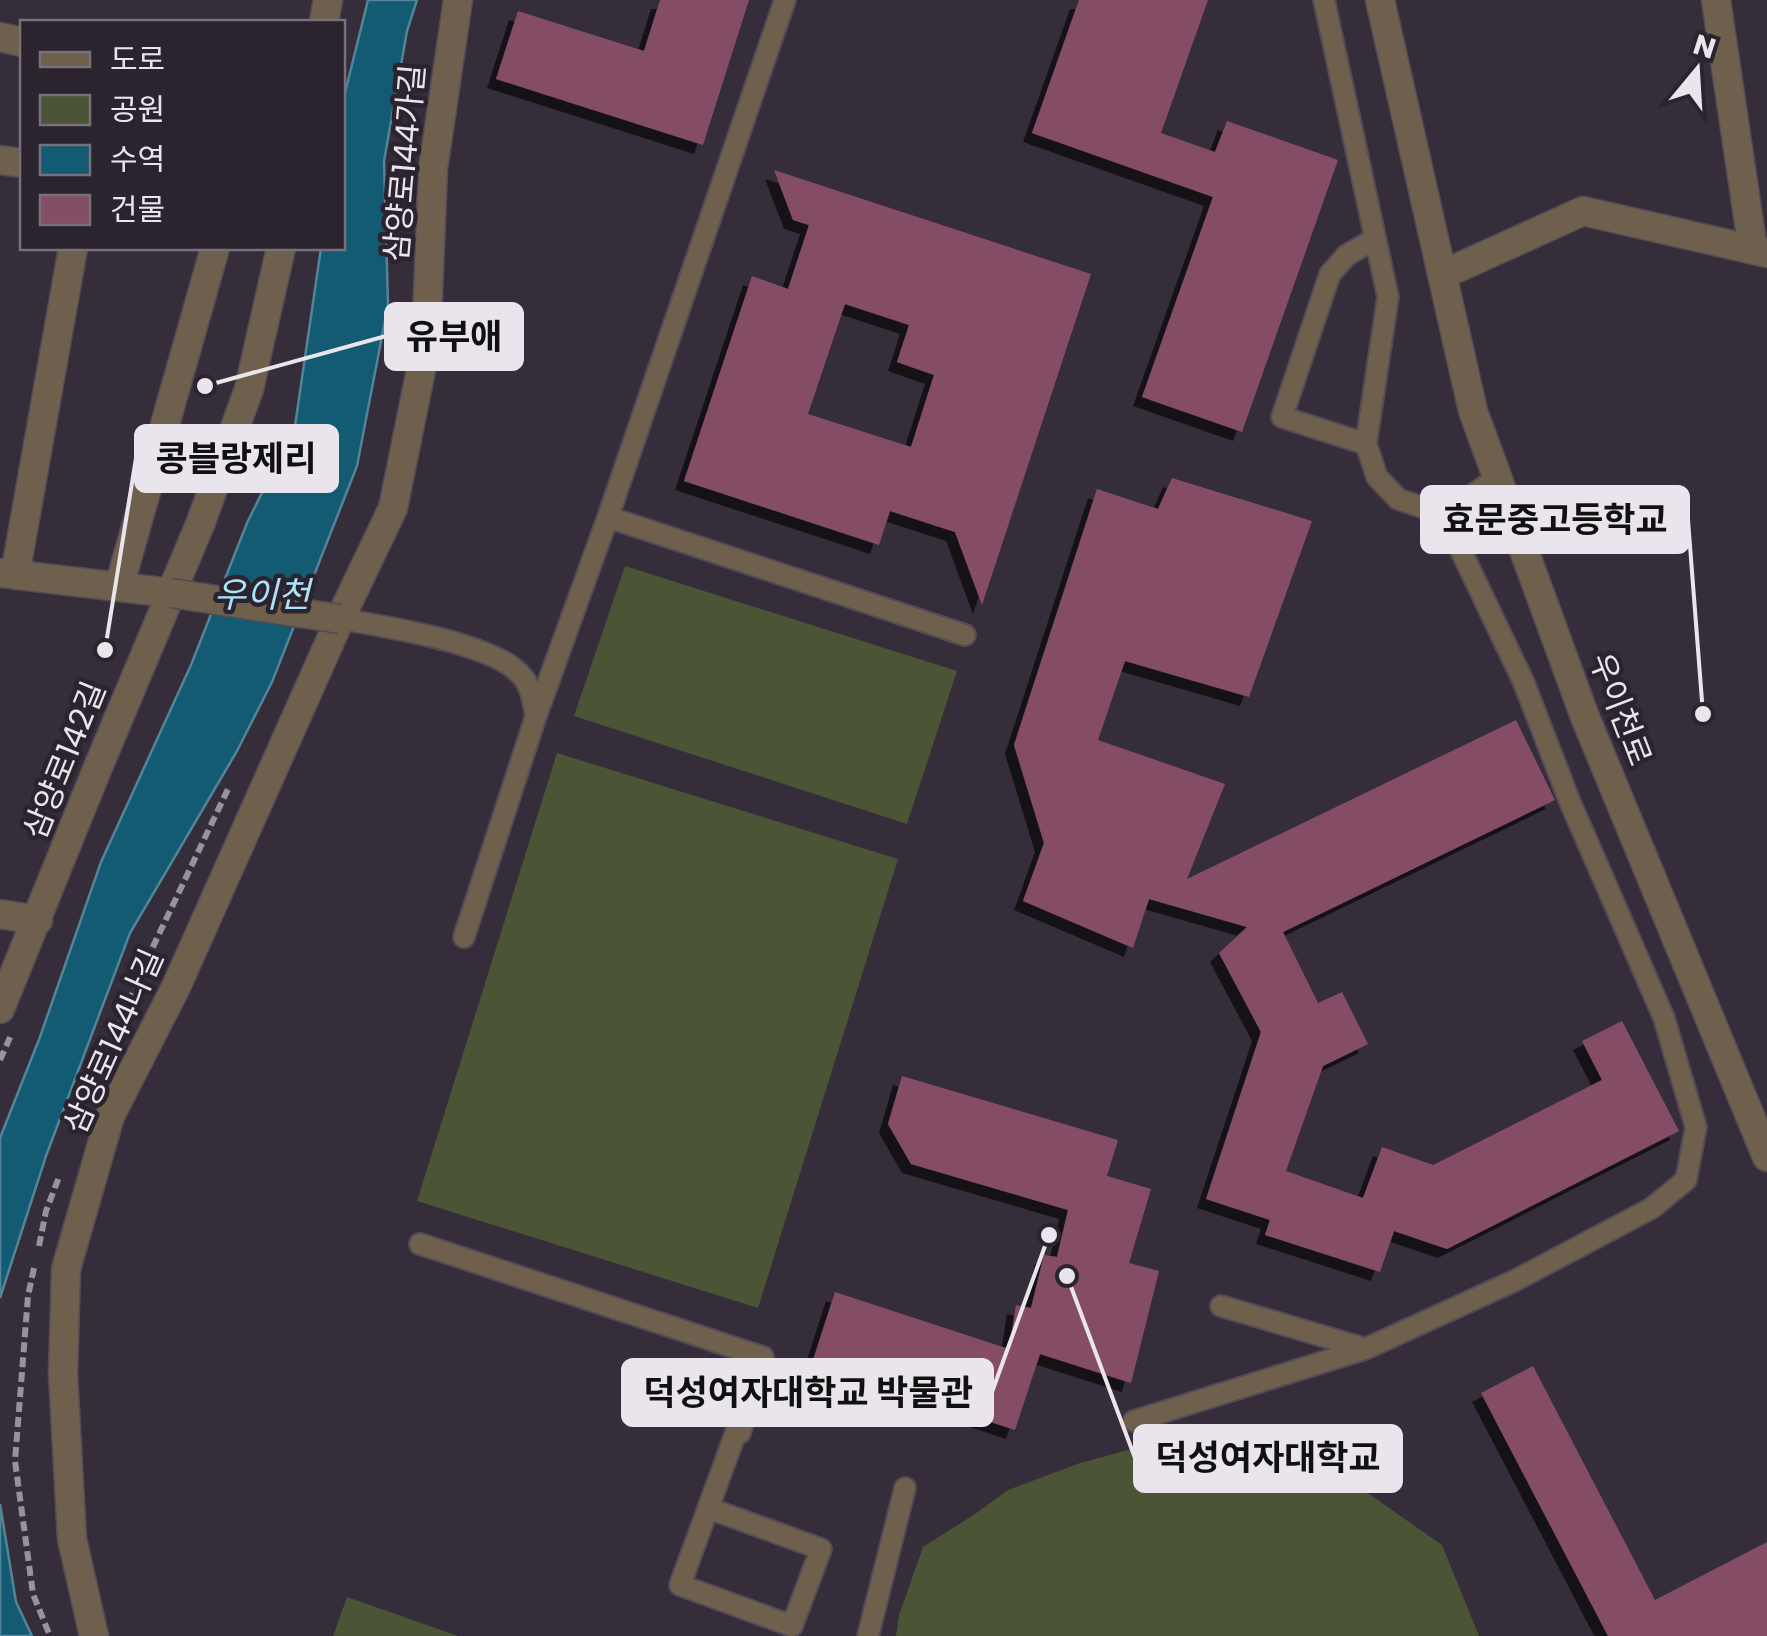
<svg xmlns="http://www.w3.org/2000/svg" width="1767" height="1636" font-family="Poppins,'Noto Sans KR',sans-serif">
  <style>
    .green { fill: #4b5435 }
    .water { fill: #125b73; stroke: #538498; stroke-width: 2.5 }
    .building { fill: #844e65; fill-rule: evenodd; filter: url(#shadow) }
    .lines { fill: none; stroke-linecap: round; stroke-linejoin: round }
    .service-casing { stroke: #524a56; stroke-width: 24 }
    .minor-casing { stroke: #524a56; stroke-width: 31 }
    .tertiary-casing { stroke: #524a56; stroke-width: 31 }
    .path { stroke: #98929c; stroke-width: 6; stroke-dasharray: 10 5; stroke-linecap: butt }
    .service { stroke: #6e604c; stroke-width: 20 }
    .minor { stroke: #6e604c; stroke-width: 28 }
    .tertiary { stroke: #6e604c; stroke-width: 28 }
    .minor-bridge-casing { stroke: #524a56; stroke-width: 31; stroke-linecap: butt }
    .minor-bridge { stroke: #6e604c; stroke-width: 28 }
    .labels { text-anchor: middle; dominant-baseline: central; stroke-width: 9; stroke-linejoin: round; paint-order: stroke }
    .street-label { font-size: 32px; fill: #eae5ed; stroke: #2b242f }
    .water-label { font-size: 35px; font-style: italic; fill: #ace3fa; stroke: #2b242f }
    .leader { fill: none; stroke: #eae5ed; stroke-width: 4 }
    .callout-dot { fill: #eae5ed; stroke: #2b242f; stroke-width: 4 }
    .callout { fill: #eae5ed; stroke: #eae5ed; stroke-width: 4 }
    .callout-label { font-size: 35px; text-anchor: middle; font-weight: bold; fill: #111 }
  </style>
  <defs>
    <filter id="shadow"><feDropShadow dx="-9" dy="9" stdDeviation="0" flood-color="#0009"/></filter>
  </defs>
  <rect width="100%" height="100%" fill="#352d39"/>
  <path class="green" d="M 625,566 L 957,671 L 907,824 L 574,716 Z
    M 557,753 L 898,859 L 758,1308 L 417,1201 Z
    M 1143,1446 L 1209,1449 L 1289,1463 L 1362,1489 L 1442,1545 L 1479,1636 L 896,1636 L 899,1615 L 923,1547 L 975,1514 L 1008,1490 L 1080,1463 Z
    M 347,1597 L 458,1636 L 333,1636 Z"/>
  <path class="water" d="M 368,0 L 417,0 L 407,31 L 384,161 L 388,305 L 357,466 L 272,682 L 237,751 L 130,933 L 46,1156 L 0,1298 L 0,1138 L 40,1037 L 101,862 L 191,665 L 247,523 L 295,426 L 321,248 L 342,248 L 343,101 Z
    M 0,1504 L 16,1602 L 32,1636 L 0,1636 Z"/>
  <path class="building" d="M 660,0 L 749,0 L 703,145 L 496,79 L 518,11 L 644,51 Z
    M 1079,0 L 1208,0 L 1161,133 L 1215,152 L 1227,121 L 1338,160 L 1242,432 L 1142,397 L 1213,197 L 1032,133 Z
    M 774,170 L 1091,274 L 982,605 L 955,532 L 890,511 L 879,545 L 684,481 L 752,276 L 788,289 L 809,225 L 793,220 ZM 845,304 L 909,325 L 897,362 L 934,375 L 911,447 L 808,414 Z
    M 1172,478 L 1312,521 L 1249,697 L 1125,661 L 1098,740 L 1225,784 L 1187,879 L 1516,720 L 1555,800 L 1283,932 L 1318,1003 L 1342,992 L 1368,1044 L 1323,1066 L 1286,1171 L 1363,1198 L 1382,1147 L 1433,1165 L 1602,1080 L 1582,1041 L 1622,1021 L 1679,1131 L 1447,1249 L 1394,1231 L 1380,1272 L 1265,1235 L 1270,1220 L 1206,1199 L 1261,1032 L 1219,953 L 1247,927 L 1149,899 L 1133,948 L 1023,901 L 1044,843 L 1014,745 L 1097,489 L 1158,509 Z
    M 902,1076 L 1118,1140 L 1107,1176 L 1151,1189 L 1129,1263 L 1159,1271 L 1131,1383 L 1040,1354 L 1015,1430 L 812,1363 L 835,1292 L 1009,1349 L 1016,1305 L 1031,1308 L 1044,1255 L 1057,1257 L 1068,1210 L 911,1164 L 888,1124 Z
    M 1533,1366 L 1655,1600 L 1767,1542 L 1767,1636 L 1608,1636 L 1481,1393 Z"/>
  <g class="lines">
    <defs>
      <path id="service" d="M 1324,0 L 1388,297 L 1366,444 L 1377,477 L 1398,499 L 1444,515
        M 1366,444 L 1282,417 L 1330,274 L 1347,255 L 1375,239
        M 608,517 L 965,635
        M 340,619 C 384,626 490,643 519,673 C 531,684 533,701 536,716 L 464,937
        M 536,716 L 608,517 L 785,0
        M 420,1244 L 763,1357 L 740,1433
        M 1221,1306 L 1363,1348
        M 1134,1421 L 1365,1349 L 1514,1281 L 1652,1208 L 1686,1180 L 1696,1127 L 1664,1018 L 1570,802 L 1524,683 L 1444,515 L 1498,477
        M 708,1508 L 821,1549 L 792,1626 L 680,1585 L 736,1432
        M 868,1636 L 905,1488"/>
      <path id="minor" d="M 1716,0 L 1753,250
        M 324,22 L 328,0
        M 0,37 L 22,42
        M 0,160 L 22,163
        M 1442,275 L 1583,211 L 1767,253
        M 0,573 L 171,593
        M 15,575 L 73,248
        M 119,587 L 215,248
        M 0,914 L 38,920
        M 0,1009 L 96,772 L 201,522 L 249,389 L 281,248
        M 94,1636 L 72,1539 L 63,1374 L 66,1269 L 110,1116 L 176,987 L 340,619 L 393,508 L 426,345 L 433,169 L 458,0"/>
      <path id="tertiary" d="M 1380,0 L 1473,411 L 1585,717 L 1767,1157"/>
    </defs>
    <use href="#service" class="service-casing"/>
    <use href="#minor" class="minor-casing"/>
    <use href="#tertiary" class="tertiary-casing"/>
    <path class="path" d="M 117,1030 L 150,953 L 229,787
      M 0,1060 L 12,1033
      M 39,1246 L 46,1211 L 59,1177
      M 34,1268 L 28,1296 L 15,1461 L 33,1594 L 50,1636"/>
    <use href="#service" class="service"/>
    <use href="#minor" class="minor"/>
    <use href="#tertiary" class="tertiary"/>
    <defs>
      <path id="minor-bridge" d="M 171,593 L 340,619"/>
    </defs>
    <use href="#minor-bridge" class="minor-bridge-casing"/>
    <use href="#minor-bridge" class="minor-bridge"/>
  </g>
  <g class="labels">
    <g class="street-label">
      <text transform="translate(404 163) rotate(-85)">삼양로144가길</text>
      <text transform="translate(1621 709) rotate(69)">우이천로</text>
      <text transform="translate(64 760) rotate(-68)">삼양로142길</text>
      <text transform="translate(113 1041) rotate(-66)">삼양로144나길</text>
    </g>
    <g class="water-label">
      <text x="262" y="594">우이천</text>
    </g>
  </g>
  <path class="leader" d="M205 386L386 336M105 650L136 458M1703 714L1688 520M1049 1235L992 1392M1067 1276L1135 1458"/>
  <g class="callout-dot">
    <circle cx="205" cy="386" r="10"/>
    <circle cx="105" cy="650" r="10"/>
    <circle cx="1703" cy="714" r="10"/>
    <circle cx="1049" cy="1235" r="10"/>
    <circle cx="1067" cy="1276" r="10"/>
  </g>
  <g class="callout">
    <rect x="386" y="304" width="136" height="65" rx="10"/>
    <rect x="136" y="426" width="201" height="65" rx="10"/>
    <rect x="1422" y="487" width="266" height="65" rx="10"/>
    <rect x="623" y="1360" width="369" height="65" rx="10"/>
    <rect x="1135" y="1426" width="266" height="65" rx="10"/>
  </g>
  <g class="callout-label">
    <text x="454" y="349">유부애</text>
    <text x="236" y="471">콩블랑제리</text>
    <text x="1555" y="532">효문중고등학교</text>
    <text x="808" y="1405">덕성여자대학교 박물관</text>
    <text x="1268" y="1470">덕성여자대학교</text>
  </g>
  <rect x="20" y="20" width="325" height="230" fill="#2b242f" stroke="#77717b" stroke-width="2.5"/>
  <rect x="40" y="52" width="50" height="15" fill="#6e604c" stroke="#77717b" stroke-width="2.5"/>
  <text x="110" y="70" font-size="30" fill="#eae5ed">도로</text>
  <rect x="40" y="95" width="50" height="30" fill="#4b5435" stroke="#77717b" stroke-width="2.5"/>
  <text x="110" y="120" font-size="30" fill="#eae5ed">공원</text>
  <rect x="40" y="145" width="50" height="30" fill="#125b73" stroke="#77717b" stroke-width="2.5"/>
  <text x="110" y="170" font-size="30" fill="#eae5ed">수역</text>
  <rect x="40" y="195" width="50" height="30" fill="#844e65" stroke="#77717b" stroke-width="2.5"/>
  <text x="110" y="220" font-size="30" fill="#eae5ed">건물</text>
  <g transform="translate(1697 70) rotate(18)" stroke="#2b242f" stroke-width="8" paint-order="stroke">
  <path d="M0-8L18 38L0 25L-18 38Z" fill="#eae5ed"/>
  <text y="-15" font-size="28" font-weight="bold" text-anchor="middle" fill="#eae5ed">N</text>
  </g>
</svg>
